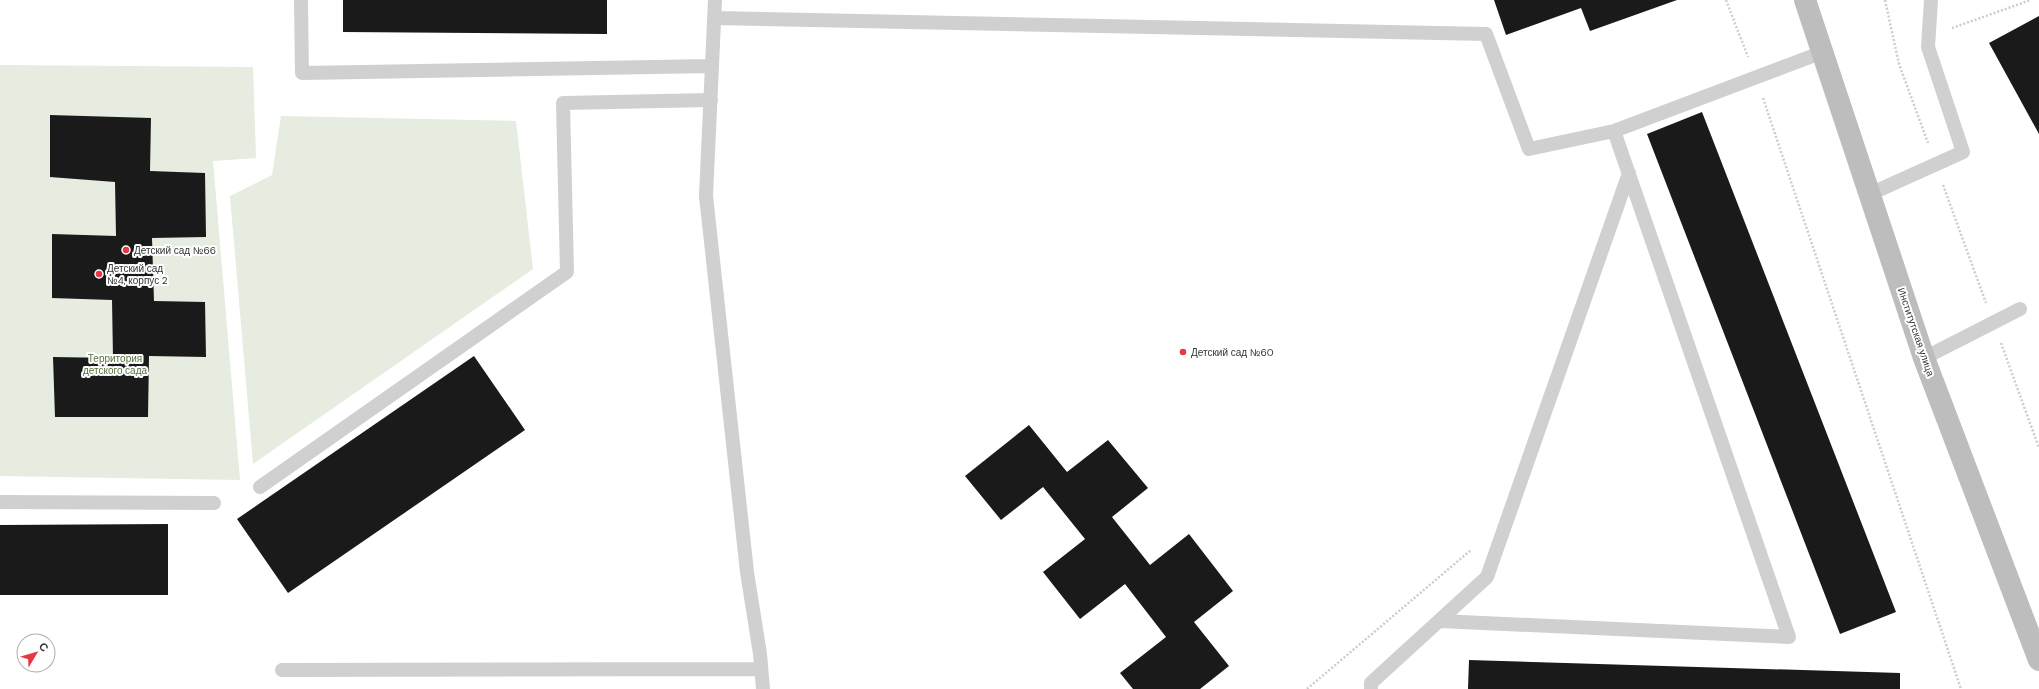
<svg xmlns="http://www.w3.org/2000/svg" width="2039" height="689" font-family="'DM Sans',sans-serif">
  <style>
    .green { fill: #e6ecdf }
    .building { fill: #1a1a1a }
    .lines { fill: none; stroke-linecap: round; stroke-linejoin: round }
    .path { stroke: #cdcdcd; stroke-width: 2.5; stroke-dasharray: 2 2; stroke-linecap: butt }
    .lane { stroke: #d0d0d0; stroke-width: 14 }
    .secondary { stroke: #bdbdbd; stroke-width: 22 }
    .poi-dot { fill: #e63946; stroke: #fff; stroke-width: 1.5 }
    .labels { text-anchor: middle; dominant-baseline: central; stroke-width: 4; stroke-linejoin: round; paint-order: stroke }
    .poi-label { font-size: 10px; fill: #333; stroke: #fff; text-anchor: start }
    .street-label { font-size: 10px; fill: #333; stroke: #fff }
    .park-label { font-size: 10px; fill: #56703f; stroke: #fff }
  </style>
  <rect width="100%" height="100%" fill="#fff"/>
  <path class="green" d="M 0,65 L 253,67 L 256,158 L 213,161 L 240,480 L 0,476 Z
    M 281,116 L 516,121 L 533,269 L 253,464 L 230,196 L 272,175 Z"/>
  <path class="building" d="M 343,0 L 607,0 L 607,34 L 343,32 Z
    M 1494,0 L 1677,0 L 1590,31 L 1581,8 L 1506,35 Z
    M 2039,16 L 2039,134 L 1989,43 Z
    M 1702,112 L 1896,612 L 1840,634 L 1647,134 Z
    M 50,115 L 151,118 L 150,171 L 205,173 L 206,237 L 152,238 L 154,301 L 205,302 L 206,357 L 149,356 L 148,417 L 55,417 L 53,357 L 113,358 L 112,300 L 52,298 L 52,234 L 116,236 L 115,182 L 50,177 Z
    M 474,356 L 525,430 L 288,593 L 237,519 Z
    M 1029,425 L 1067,472 L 1108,440 L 1148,488 L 1112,517 L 1150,565 L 1189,534 L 1233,591 L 1194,622 L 1229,666 L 1200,689 L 1133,689 L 1120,673 L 1166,637 L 1125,584 L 1080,619 L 1043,572 L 1085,539 L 1043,487 L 1001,520 L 965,476 Z
    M 168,524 L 168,595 L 0,595 L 0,525 Z
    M 1469,660 L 1900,673 L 1900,689 L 1468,689 Z"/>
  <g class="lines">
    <path class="path" d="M 1726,0 L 1748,57
      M 1885,0 L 1899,64 L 1928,143
      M 1952,28 L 2031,0
      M 1763,98 L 1961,689
      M 1943,185 L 1986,303
      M 2001,343 L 2039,448
      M 1307,689 L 1471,550"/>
    <path class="lane" d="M 301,0 L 302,73 L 712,66
      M 715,0 L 706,196 L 747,572 L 760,654 L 763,689
      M 715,18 L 1486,34 L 1529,149 L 1614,131 L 1823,52
      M 1870,194 L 1963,152 L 1928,47 L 1931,0
      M 1924,358 L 2020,309
      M 260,487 L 567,272 L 563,103 L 711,100
      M 0,502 L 214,503
      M 1440,621 L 1789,637 L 1614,131
      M 282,670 L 761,669
      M 1371,689 L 1371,683 L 1487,577 L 1629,173"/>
    <path class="secondary" d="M 1805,0 L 1924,358 L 2039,660"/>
  </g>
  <g class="poi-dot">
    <circle cx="126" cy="250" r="4"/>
    <circle cx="99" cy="274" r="4"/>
    <circle cx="1183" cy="352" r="4"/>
  </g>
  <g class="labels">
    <g class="poi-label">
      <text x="134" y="250">Детский сад №66</text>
      <text x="107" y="268">Детский сад<tspan x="107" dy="12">№4, корпус 2</tspan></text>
      <text x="1191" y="352">Детский сад №60</text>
    </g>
    <g class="street-label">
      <text transform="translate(1916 332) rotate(71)">Институтская улица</text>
    </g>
    <g class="park-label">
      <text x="115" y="358">Территория<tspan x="115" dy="12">детского сада</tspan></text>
    </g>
  </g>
  <g transform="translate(36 653) rotate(52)"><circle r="19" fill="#ffffff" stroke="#adadad"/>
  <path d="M0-3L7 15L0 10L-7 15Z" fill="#e63946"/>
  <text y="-6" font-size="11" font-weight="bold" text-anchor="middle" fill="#333333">С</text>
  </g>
</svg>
